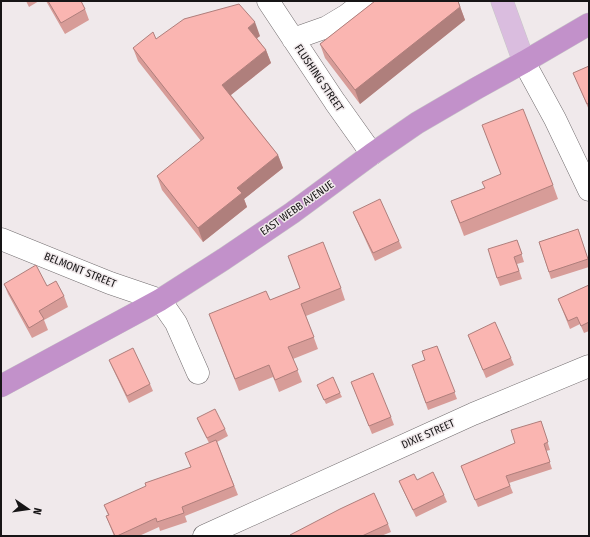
<svg xmlns="http://www.w3.org/2000/svg" width="590" height="537" font-family="'Fira Sans Condensed',sans-serif">
  <style>
    .lines { fill: none; stroke-linecap: round; stroke-linejoin: round }
    .minor-casing { stroke: #716c6e; stroke-width: 23 }
    .major-casing { stroke: #c7c7c7; stroke-width: 23 }
    .highway-casing { stroke: #c7c7c7; stroke-width: 23 }
    .minor { stroke: #fff; stroke-width: 22 }
    .major { stroke: #dabddf; stroke-width: 22 }
    .highway { stroke: #c291ca; stroke-width: 22 }
    .wall { fill: #d79c98 }
    .shaded-wall { fill: #af7f7c }
    .building { fill: #fab5b1; stroke: #af7f7c }
    .labels { text-anchor: middle; dominant-baseline: central; stroke-width: 3; stroke-linejoin: round; paint-order: stroke }
    .street-label { font-size: 11px; fill: #171516; stroke: #f0e9eb }
  </style>
  <rect width="100%" height="100%" fill="#f0e9eb"/>
  <g class="lines">
    <defs>
      <path id="minor" d="M 268,1 L 335,102 L 372,154
        M 293,39 L 327,27 L 347,15 L 365,1
        M 524,62 L 555,119 L 589,190
        M 1,239 L 110,283 L 160,300 L 176,323 L 198,373
        M 204,536 L 473,414 L 589,366"/>
      <path id="major" d="M 502,1 L 524,62"/>
      <path id="highway" d="M 1,386 L 160,300 L 224,259 L 292,213 L 372,154 L 417,123 L 477,88 L 524,62 L 589,24"/>
    </defs>
    <use href="#minor" class="minor-casing"/>
    <use href="#major" class="major-casing"/>
    <use href="#highway" class="highway-casing"/>
    <use href="#minor" class="minor"/>
    <use href="#major" class="major"/>
    <use href="#highway" class="highway"/>
  </g>
  <path class="wall" d="M 26,1 L 39,1 L 29,7 Z
    M 46,1 L 81,1 L 85,9 L 89,20 L 65,34 Z
    M 375,1 L 458,1 L 465,20 L 360,104 L 325,58 L 320,44 Z
    M 260,36 L 257,38 L 266,50 L 271,63 L 231,95 L 278,155 L 283,168 L 244,199 L 247,207 L 203,242 L 162,190 L 157,176 L 201,141 L 138,61 L 133,48 L 156,39 Z
    M 589,66 L 589,110 L 577,82 L 573,73 Z
    M 482,125 L 553,185 L 558,199 L 464,236 L 451,201 L 484,188 L 501,174 Z
    M 353,212 L 399,241 L 402,248 L 375,261 L 356,219 Z
    M 578,229 L 589,262 L 589,267 L 551,279 L 539,242 Z
    M 517,240 L 524,262 L 517,264 L 522,279 L 500,286 L 497,278 Z
    M 288,256 L 341,288 L 345,300 L 306,316 L 318,349 L 293,359 L 302,382 L 279,392 L 273,377 L 239,391 L 209,314 L 270,300 L 300,288 Z
    M 4,284 L 47,286 L 64,296 L 68,307 L 44,320 L 48,330 L 32,338 L 8,294 Z
    M 589,285 L 589,331 L 584,333 L 580,324 L 570,329 L 558,299 Z
    M 468,335 L 511,358 L 514,365 L 486,378 Z
    M 437,346 L 457,399 L 428,410 L 412,365 L 425,360 Z
    M 109,360 L 150,384 L 153,391 L 129,403 L 112,367 Z
    M 351,382 L 391,417 L 394,425 L 372,434 Z
    M 317,385 L 340,393 L 342,397 L 326,404 Z
    M 197,418 L 225,429 L 228,436 L 217,442 L 238,495 L 185,516 L 187,522 L 160,531 L 159,527 L 139,536 L 114,536 L 106,516 L 108,515 L 104,505 L 191,467 L 209,443 L 200,425 Z
    M 541,421 L 550,450 L 546,451 L 552,469 L 509,483 L 513,493 L 478,507 L 461,466 L 515,443 Z
    M 417,480 L 444,495 L 447,502 L 416,517 L 402,488 L 399,481 Z
    M 388,524 L 391,532 L 381,536 L 291,536 Z"/>
  <path class="shaded-wall" d="M 458,1 L 465,20 L 360,104 L 355,90 Z
    M 255,22 L 260,36 L 253,41 L 248,28 Z
    M 266,50 L 271,63 L 227,98 L 222,85 Z
    M 278,155 L 283,168 L 244,199 L 247,207 L 203,242 L 198,228 L 237,188 Z"/>
  <path class="building" d="M 48,1 L 81,1 L 85,9 L 61,23 Z
    M 375,1 L 458,1 L 460,7 L 355,90 L 320,44 Z
    M 239,4 L 255,22 L 248,28 L 266,50 L 222,85 L 278,155 L 237,188 L 242,193 L 198,228 L 157,176 L 204,138 L 133,48 L 153,32 L 156,39 L 184,19 Z
    M 589,66 L 589,103 L 587,104 L 573,73 Z
    M 523,109 L 553,185 L 460,223 L 451,201 L 485,188 L 482,182 L 501,174 L 482,125 Z
    M 380,199 L 399,241 L 373,253 L 353,212 Z
    M 578,229 L 588,259 L 549,272 L 539,242 Z
    M 517,240 L 522,254 L 514,257 L 519,271 L 497,278 L 488,249 Z
    M 323,242 L 341,288 L 301,304 L 314,337 L 288,347 L 298,370 L 275,380 L 269,365 L 235,379 L 209,314 L 266,291 L 270,300 L 300,288 L 288,256 Z
    M 36,265 L 47,286 L 56,281 L 64,296 L 39,311 L 44,319 L 29,328 L 4,284 Z
    M 589,285 L 589,322 L 581,326 L 577,317 L 568,321 L 558,299 Z
    M 495,322 L 511,358 L 483,370 L 468,335 Z
    M 437,346 L 455,392 L 426,403 L 412,365 L 425,360 L 422,351 Z
    M 133,348 L 150,384 L 127,396 L 109,360 Z
    M 373,373 L 391,417 L 369,426 L 351,382 Z
    M 333,377 L 340,393 L 324,400 L 317,385 Z
    M 215,409 L 225,429 L 207,438 L 197,418 Z
    M 541,421 L 548,442 L 544,444 L 550,462 L 506,476 L 510,486 L 475,500 L 461,466 L 515,443 L 511,430 Z
    M 216,440 L 234,486 L 182,507 L 184,513 L 157,522 L 156,518 L 117,536 L 115,536 L 106,516 L 109,515 L 104,505 L 146,486 L 145,483 L 191,467 L 185,453 Z
    M 433,472 L 444,495 L 413,510 L 399,481 L 414,474 L 417,480 Z
    M 374,493 L 388,524 L 362,536 L 291,536 L 290,535 L 340,509 Z"/>
  <g class="labels">
    <g class="street-label">
      <text transform="translate(319 78) rotate(56)">FLUSHING STREET</text>
      <text transform="translate(297 208) rotate(-35)">EAST WEBB AVENUE</text>
      <text transform="translate(80 270) rotate(22)">BELMONT STREET</text>
      <text transform="translate(428 434) rotate(-24)">DIXIE STREET</text>
    </g>
  </g>
  <rect width="590" height="537" fill="none" stroke="#171516" stroke-width="4"/>
  <g transform="translate(28 509) rotate(103)" stroke="#f0e9eb" stroke-width="3" paint-order="stroke">
  <path d="M0-3L7 15L0 10L-7 15Z" fill="#171516"/>
  <text y="-6" font-size="11" font-weight="bold" text-anchor="middle" fill="#171516">N</text>
  </g>
</svg>
